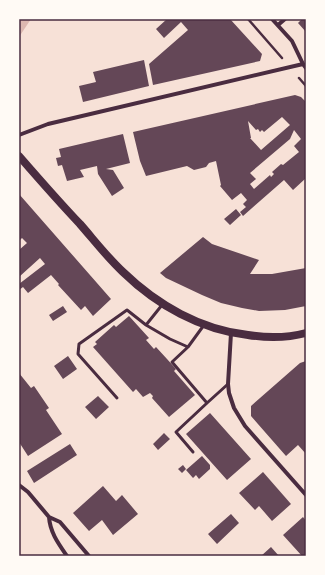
<svg xmlns="http://www.w3.org/2000/svg" width="325" height="575" font-family="Poppins,sans-serif">
  <style>
    .water { fill: #dcb8b0 }
    .building { fill: #644757; fill-rule: evenodd }
    .lines { fill: none; stroke-linecap: round; stroke-linejoin: round }
    .path { stroke: #4a2c40; stroke-width: 2.5 }
    .service { stroke: #4a2c40; stroke-width: 3 }
    .minor { stroke: #4a2c40; stroke-width: 4 }
    .secondary { stroke: #4a2c40; stroke-width: 8 }
    .neatline { fill: none; stroke: #4a2c40; stroke-width: 1.5 }
  </style>
  <rect width="100%" height="100%" fill="#f7e1d7"/>
  <path class="water" d="M 19,19 L 31,19 L 19,37 Z"/>
  <path class="building" d="M 167,19 L 230,19 L 262,54 L 260,61 L 153,85 L 149,64 L 188,30 L 181,22 L 164,38 L 156,29 Z
    M 302,19 L 306,19 L 306,32 L 298,23 Z
    M 144,60 L 149,86 L 83,102 L 79,86 L 96,82 L 93,72 Z
    M 295,95 L 301,97 L 306,102 L 306,178 L 293,190 L 284,180 L 243,216 L 240,212 L 246,207 L 243,204 L 247,200 L 241,193 L 232,200 L 220,186 L 221,185 L 216,161 L 209,163 L 206,167 L 194,170 L 187,166 L 146,176 L 140,161 L 133,132 ZM 282,117 L 290,125 L 261,150 L 250,138 L 251,138 L 248,121 L 256,130 L 258,129 L 260,132 L 262,130 L 264,132 ZM 294,130 L 301,139 L 294,146 L 299,152 L 283,165 L 281,164 L 272,172 L 274,174 L 271,177 L 270,175 L 254,189 L 250,184 L 256,179 L 250,173 L 290,139 Z
    M 123,134 L 130,163 L 106,169 L 113,170 L 124,188 L 112,196 L 98,174 L 97,166 L 80,170 L 84,177 L 67,181 L 62,165 L 58,166 L 56,158 L 61,157 L 59,149 Z
    M 19,194 L 111,299 L 93,316 L 85,306 L 81,310 L 58,285 L 59,284 L 51,275 L 28,293 L 23,287 L 19,290 L 19,284 L 45,264 L 40,258 L 19,277 L 19,250 L 27,243 L 22,238 L 19,241 Z
    M 236,209 L 241,215 L 230,225 L 224,219 Z
    M 203,237 L 212,244 L 259,260 L 250,274 L 272,274 L 306,268 L 306,306 L 285,310 L 259,311 L 242,308 L 221,303 L 202,295 L 166,278 L 160,273 Z
    M 63,306 L 67,312 L 53,321 L 49,315 Z
    M 129,316 L 149,338 L 146,340 L 154,349 L 156,347 L 167,359 L 176,369 L 174,371 L 195,395 L 169,417 L 152,398 L 153,396 L 150,393 L 143,397 L 136,389 L 133,392 L 93,347 L 97,344 L 95,342 L 114,325 L 116,327 Z
    M 68,356 L 77,369 L 63,379 L 54,366 Z
    M 306,361 L 306,454 L 298,445 L 286,456 L 251,416 L 251,406 L 300,363 Z
    M 19,373 L 31,388 L 34,386 L 49,408 L 46,410 L 62,434 L 28,456 L 19,442 Z
    M 98,396 L 109,407 L 96,419 L 85,407 Z
    M 210,413 L 251,459 L 227,480 L 186,434 Z
    M 164,433 L 170,439 L 158,450 L 153,444 Z
    M 70,444 L 77,455 L 34,483 L 27,471 Z
    M 202,456 L 210,465 L 210,469 L 199,479 L 196,475 L 193,478 L 186,470 Z
    M 183,465 L 186,469 L 182,473 L 178,469 Z
    M 263,472 L 291,504 L 272,521 L 259,506 L 255,510 L 239,493 Z
    M 103,486 L 116,501 L 122,495 L 138,514 L 113,535 L 102,520 L 89,531 L 73,513 Z
    M 231,514 L 239,523 L 217,544 L 208,534 Z
    M 303,517 L 306,521 L 306,556 L 302,556 L 283,535 Z
    M 271,547 L 279,556 L 261,556 Z"/>
  <g class="lines">
    <path class="path" d="M 248,19 L 282,58
      M 299,78 L 306,86"/>
    <path class="service" d="M 146,325 L 170,339 L 188,347
      M 204,325 L 188,347 L 172,362 L 207,403 L 228,384
      M 117,398 L 78,354 L 79,344 L 127,310 L 146,325 L 162,305
      M 193,452 L 176,432 L 207,403"/>
    <path class="minor" d="M 272,19 L 292,41 L 303,64 L 306,68
      M 278,25 L 285,19
      M 19,135 L 48,124 L 303,64
      M 231,333 L 228,384 L 229,393 L 234,408 L 245,426 L 306,495
      M 19,485 L 28,492 L 49,517
      M 67,556 C 58,543 50,532 49,517 L 60,522 L 89,556"/>
    <path class="secondary" d="M 19,156 C 39,179 59,202 80,224 C 94,240 107,257 123,272 C 157,305 201,330 248,335 C 267,338 287,338 306,333"/>
  </g>
  <rect width="325" height="575" fill="none" stroke="#fffaf5" stroke-width="40"/>
  <rect x="20" y="20" width="285" height="535" class="neatline"/>
</svg>
